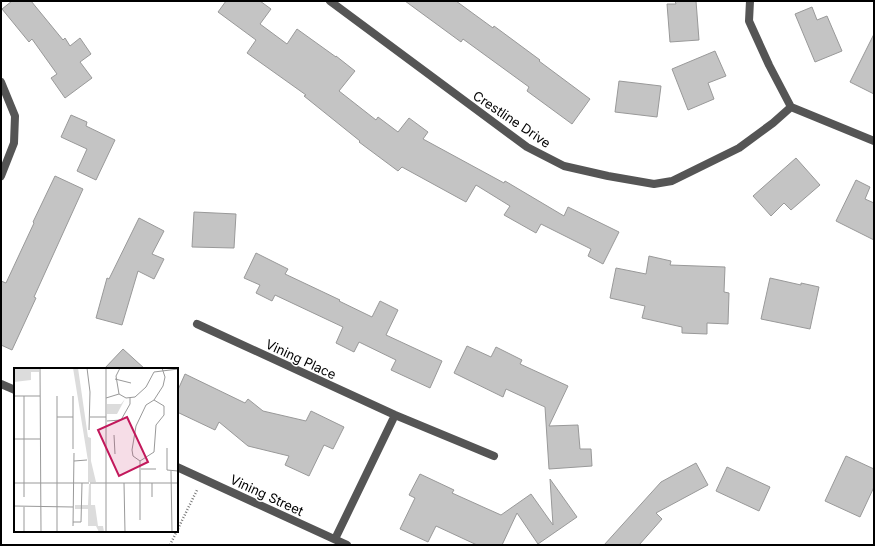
<svg xmlns="http://www.w3.org/2000/svg" width="875" height="546" font-family="Inter,sans-serif">
  <style>
    .building { fill: #c4c4c4; stroke: #999 }
    .lines { fill: none; stroke-linecap: round; stroke-linejoin: round }
    .path { stroke: #777; stroke-width: 2.5; stroke-dasharray: 1 2; stroke-linecap: butt }
    .street { stroke: #555; stroke-width: 8 }
    .labels { text-anchor: middle; dominant-baseline: central; stroke-width: 3; stroke-linejoin: round; paint-order: stroke }
    .street-label { font-size: 13px; fill: #000; stroke: #fff }
    .inset-road { fill: none; stroke: #999; stroke-width: 1 }
    .view { fill: #c2185b; fill-opacity: 0.15; stroke: #c2185b; stroke-width: 2 }
    .inset-edge { fill: none; stroke: #000; stroke-width: 2 }
  </style>
  <rect width="100%" height="100%" fill="#fff"/>
  <path class="building" d="M 12,1 L 31,1 L 63,40 L 65,38 L 70,46 L 80,38 L 91,54 L 80,62 L 92,78 L 65,98 L 51,78 L 57,74 L 32,39 L 29,42 L 2,9 Z
    M 226,1 L 260,1 L 271,9 L 260,24 L 287,44 L 297,29 L 336,57 L 336,56 L 355,71 L 339,91 L 376,120 L 378,117 L 398,132 L 409,118 L 428,132 L 423,139 L 504,183 L 505,181 L 564,216 L 568,207 L 619,232 L 603,264 L 588,256 L 591,249 L 541,224 L 536,233 L 504,215 L 510,206 L 476,185 L 466,202 L 402,167 L 398,171 L 359,142 L 360,141 L 304,96 L 306,95 L 247,53 L 256,40 L 218,12 Z
    M 405,1 L 456,1 L 493,28 L 494,26 L 540,60 L 539,61 L 590,99 L 572,124 L 527,91 L 529,87 L 463,39 L 461,42 Z
    M 675,1 L 696,1 L 699,40 L 670,42 L 667,4 L 676,4 Z
    M 812,7 L 817,20 L 827,16 L 842,51 L 815,62 L 795,14 Z
    M 874,34 L 874,94 L 850,82 Z
    M 715,51 L 726,76 L 708,83 L 714,99 L 688,110 L 672,69 Z
    M 619,81 L 661,86 L 657,117 L 615,112 Z
    M 71,115 L 87,122 L 86,126 L 115,140 L 96,180 L 77,171 L 87,149 L 61,137 Z
    M 796,158 L 820,185 L 791,210 L 784,203 L 771,216 L 753,196 Z
    M 55,176 L 83,189 L 34,297 L 36,298 L 12,350 L 1,345 L 1,281 L 6,283 L 34,223 L 33,222 Z
    M 856,180 L 870,187 L 865,199 L 874,203 L 874,240 L 836,221 Z
    M 194,212 L 236,214 L 234,248 L 192,247 Z
    M 139,218 L 164,231 L 152,254 L 164,259 L 154,279 L 138,271 L 122,325 L 96,318 L 107,278 L 109,279 Z
    M 256,253 L 288,269 L 285,274 L 340,300 L 339,301 L 372,317 L 380,301 L 398,310 L 386,335 L 442,361 L 430,388 L 391,370 L 396,360 L 359,342 L 354,352 L 336,343 L 343,327 L 275,295 L 272,301 L 256,293 L 260,285 L 244,278 Z
    M 649,256 L 671,261 L 670,265 L 725,267 L 724,292 L 729,293 L 728,324 L 707,323 L 707,334 L 682,333 L 682,327 L 642,318 L 645,306 L 610,298 L 616,268 L 646,274 Z
    M 770,278 L 801,285 L 801,283 L 819,287 L 810,329 L 761,319 Z
    M 467,346 L 491,357 L 496,347 L 522,360 L 520,364 L 568,386 L 549,426 L 578,425 L 580,449 L 591,449 L 592,466 L 549,469 L 545,407 L 506,389 L 503,397 L 454,373 Z
    M 123,349 L 145,369 L 104,369 Z
    M 185,374 L 245,403 L 248,399 L 263,411 L 306,421 L 311,411 L 344,427 L 333,449 L 324,445 L 309,476 L 285,465 L 289,456 L 248,446 L 219,422 L 215,430 L 177,412 L 177,392 Z
    M 846,456 L 874,469 L 874,487 L 860,517 L 825,501 Z
    M 696,463 L 708,485 L 656,513 L 662,519 L 639,545 L 604,545 L 661,482 Z
    M 727,467 L 770,487 L 759,511 L 716,491 Z
    M 420,474 L 454,490 L 452,493 L 501,515 L 531,494 L 553,525 L 550,479 L 577,517 L 538,544 L 517,513 L 502,545 L 477,545 L 436,526 L 428,542 L 400,529 L 415,498 L 409,495 Z"/>
  <g class="lines">
    <path class="path" d="M 170,545 L 197,490"/>
    <path class="street" d="M 330,1 L 527,147 L 564,166 L 608,176 L 654,184 L 672,181 L 739,148 L 773,123 L 791,107
      M 750,1 L 749,21 L 769,65 L 791,107
      M 1,82 L 15,116 L 14,143 L 1,176
      M 791,107 L 874,141
      M 197,324 L 395,415 L 494,456
      M 1,384 L 15,390
      M 177,467 L 347,545
      M 335,539 L 395,415"/>
  </g>
  <g class="labels">
    <g class="street-label">
      <text transform="translate(512 119) rotate(34)">Crestline Drive</text>
      <text transform="translate(301 359) rotate(25)">Vining Place</text>
      <text transform="translate(267 495) rotate(25)">Vining Street</text>
    </g>
  </g>
  <g transform="translate(14 368)">
    <rect width="164" height="164" fill="#fff"/>
    <path d="M 0,0 L 25,0 L 25,4 L 17,4 L 17,12 L 0,14 ZM 59,0 L 64,0 L 74,69 L 77,70 L 77,93 L 82,114 L 74,114 L 74,93 ZM 111,31 L 103,46 L 93,46 L 93,36 L 107,36 ZM 75,116 L 77,116 L 77,137 L 81,137 L 84,158 L 89,158 L 90,164 L 85,164 L 82,158 L 74,158 L 74,141 L 61,141 L 61,137 L 74,137 Z" fill="#dcdcdc"/>
    <path class="inset-road" d="M 26,0 L 27,164M 73,0 L 76,24 L 75,62M 101,11 L 117,15M 105,26 L 102,8 L 106,0M 0,28 L 26,28M 43,28 L 43,164M 92,30 L 105,26 L 112,30 L 121,29 L 132,19 L 140,4 L 164,1M 43,49 L 59,49M 76,49 L 92,49M 93,53 L 107,52 L 116,36 L 116,30M 100,67 L 101,86M 0,71 L 26,71M 153,80 L 153,102 L 164,103M 59,81 L 59,28M 60,93 L 73,92M 126,93 L 119,88 L 118,82 L 122,58 L 132,37 L 140,32 L 149,18 L 151,9 L 148,0M 126,93 L 140,84 L 142,57 L 150,47 L 150,38 L 140,32M 127,101 L 142,101M 157,103 L 158,164M 0,115 L 75,115M 76,115 L 164,115M 110,115 L 111,164M 138,115 L 138,129M 10,129 L 10,28M 0,138 L 59,139M 10,139 L 10,164M 126,152 L 126,93M 59,154 L 67,154 L 68,115M 59,158 L 60,85M 92,164 L 92,0"/>
    <path class="view" d="M 113,49 L 134,94 L 105,108 L 84,62 Z"/>
    <rect width="164" height="164" class="inset-edge"/>
  </g>
  <rect width="875" height="546" fill="none" stroke="#000000" stroke-width="4"/>
</svg>
